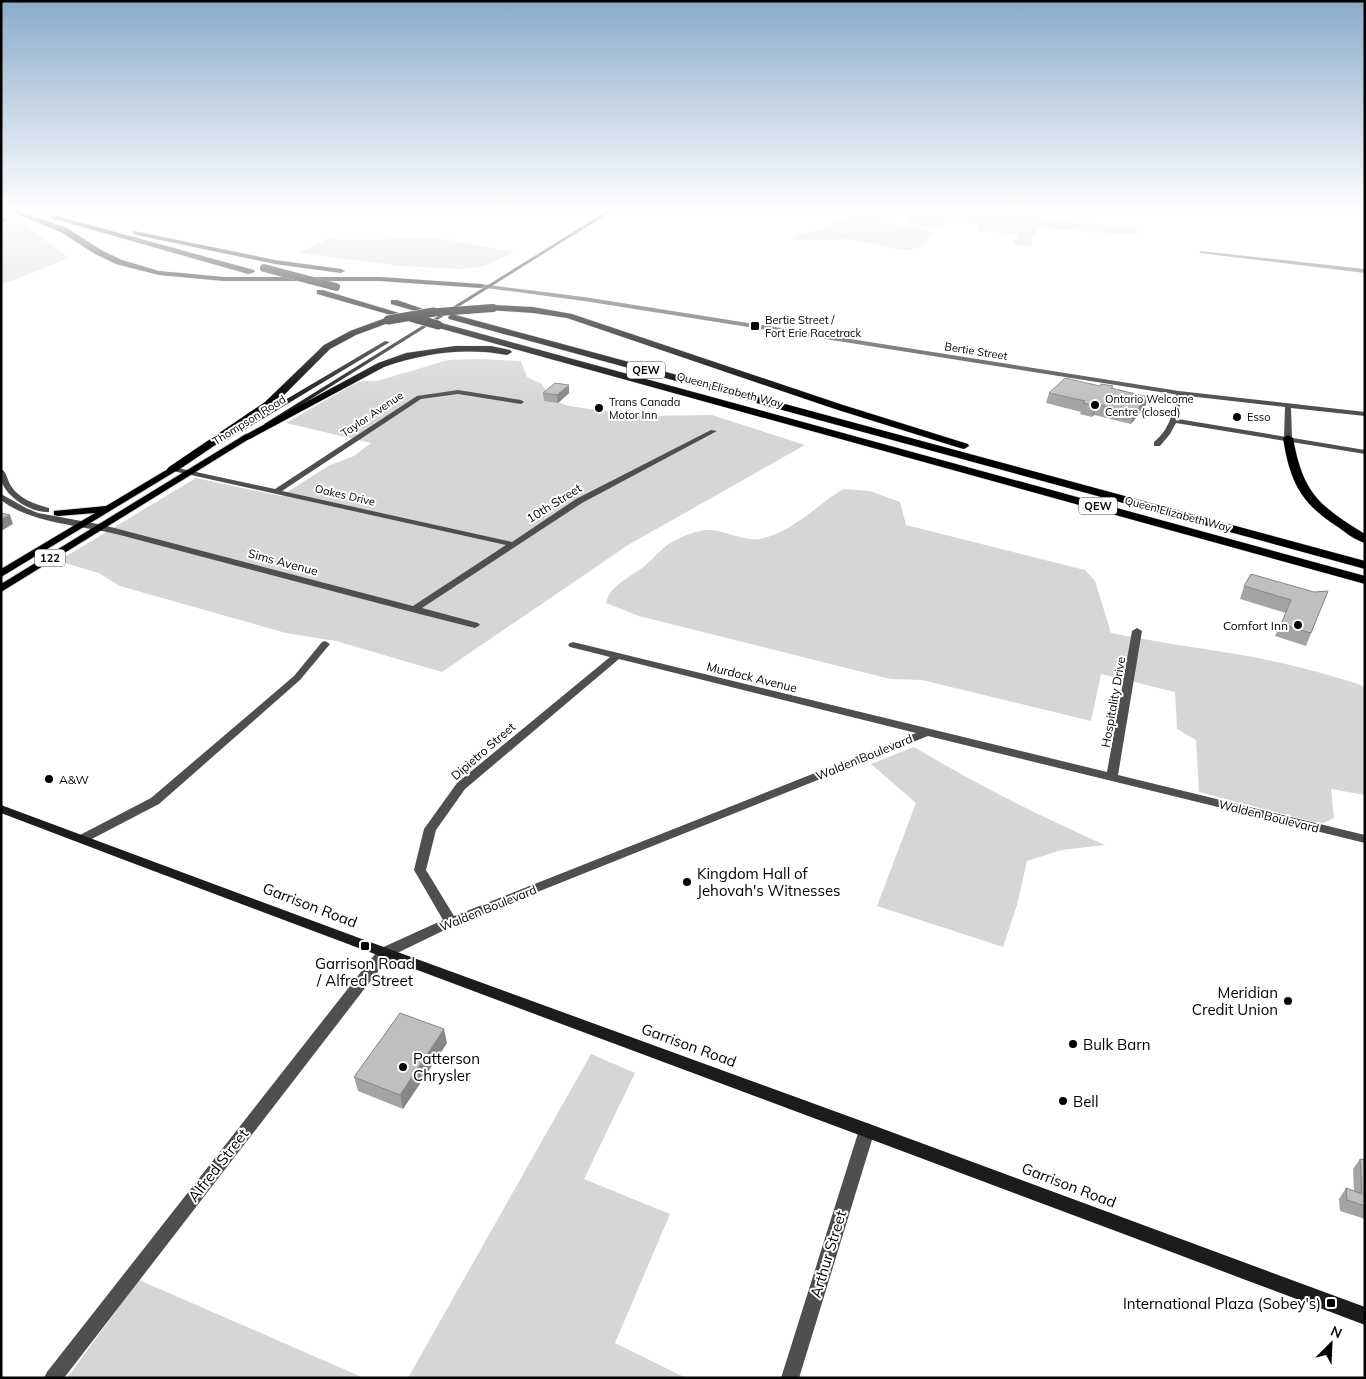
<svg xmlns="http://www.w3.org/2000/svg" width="1366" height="1379" font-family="Mulish,sans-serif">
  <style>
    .green { fill: #d6d6d6 }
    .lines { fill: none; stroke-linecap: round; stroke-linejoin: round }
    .primary-casing { stroke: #dbdbdb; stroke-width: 2 }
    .motorway-casing { stroke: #dbdbdb; stroke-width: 1 }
    .minor { fill: #4f4f4f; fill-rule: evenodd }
    .tertiary { fill: #4f4f4f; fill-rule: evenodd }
    .secondary { fill: #1c1c1c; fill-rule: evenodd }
    .primary { fill: #000; fill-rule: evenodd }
    .motorway { fill: #000; fill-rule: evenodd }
    .motorway-bridge-far1-casing { stroke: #dbdbdb; stroke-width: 8; stroke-linecap: butt }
    .motorway-bridge-casing { stroke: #dbdbdb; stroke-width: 10; stroke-linecap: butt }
    .motorway-bridge-far1 { stroke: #000; stroke-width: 8 }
    .motorway-bridge { stroke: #000; stroke-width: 9 }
    .wall { fill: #a4a4a4 }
    .shaded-wall { fill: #868686 }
    .building { fill: #bfbfbf; stroke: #868686 }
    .poi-dot { fill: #000; stroke: #fff; stroke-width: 2 }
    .labels { text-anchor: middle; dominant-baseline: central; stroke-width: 4; stroke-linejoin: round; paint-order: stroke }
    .far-poi-label { font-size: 11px; fill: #000; stroke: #fff; text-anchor: start }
    .far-street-label { font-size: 11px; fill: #000; stroke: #fff }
    .shield { fill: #fff; stroke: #4c4c4c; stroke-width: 1 }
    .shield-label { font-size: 11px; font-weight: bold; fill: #000 }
    .street-label { font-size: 12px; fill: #000; stroke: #fff }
    .poi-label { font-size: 12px; fill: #000; stroke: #fff; text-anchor: end }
    .near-poi-label { font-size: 15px; fill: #000; stroke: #fff; text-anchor: start }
    .near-street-label { font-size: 15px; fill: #000; stroke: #fff }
  </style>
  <rect width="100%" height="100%" fill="#fff"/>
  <path class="green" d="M 855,211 L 890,215 L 884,222 L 907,226 L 910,216 L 917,216 L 919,211 L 951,211 L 1068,219 L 1068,222 L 1137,227 L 1138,235 L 1076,231 L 1075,228 L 1071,228 L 1071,230 L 1037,228 L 1037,235 L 1032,235 L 1032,246 L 1013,245 L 1013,240 L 1017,240 L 1017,234 L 977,231 L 978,224 L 944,221 L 942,228 L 908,226 L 928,230 L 933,234 L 920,247 L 911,250 L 901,250 L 851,239 L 793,240 L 795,236 L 823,229 Z
    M 23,223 L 69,258 L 1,285 L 1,225 Z
    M 424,238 L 450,240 L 514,252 L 485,266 L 462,269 L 401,266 L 298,253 L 328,239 L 364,240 Z
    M 481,359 L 521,361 L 527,377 L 542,384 L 551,400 L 569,406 L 639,416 L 712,415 L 805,445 L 628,545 L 442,672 L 336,641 L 286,633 L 120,586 L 99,573 L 58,561 L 196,478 L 281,496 L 328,466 L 354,456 L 371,443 L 286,423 L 352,385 L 363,381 L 377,381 L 448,360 Z
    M 843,489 L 870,491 L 900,502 L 906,525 L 1085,570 L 1095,581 L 1111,633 C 1160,643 1209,649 1258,658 C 1293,665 1327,674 1361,685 L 1365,688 L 1365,795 L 1331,789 L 1334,818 L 1321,824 L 1199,792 L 1196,740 L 1177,729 L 1175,692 L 1101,674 L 1091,721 L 922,680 L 890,679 L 639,616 L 606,603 C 610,584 633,576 646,565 C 654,558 661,549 669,544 C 679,537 693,532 705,530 C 720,528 741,541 758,539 C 789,535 817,505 843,489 Z
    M 914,747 C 976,784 1039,816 1105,845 L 1062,850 L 1027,861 L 1017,905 L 1003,947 L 877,906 L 916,803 L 871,764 Z
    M 591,1054 L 635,1073 L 584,1179 L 670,1214 L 615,1343 L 686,1378 L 408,1378 Z
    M 139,1280 L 364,1378 L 67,1378 Z"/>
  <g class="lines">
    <defs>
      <path id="primary" d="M 246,434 L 249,435 L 249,439 L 1,592 L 1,584 Z
        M 173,466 L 178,469 L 176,471 L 1,577 L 1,569 L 95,513 L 58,516 L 54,515 L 54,511 L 106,506 Z"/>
      <path id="motorway" d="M 9,211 L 18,211 L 67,228 L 101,250 L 122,260 L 159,271 L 224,277 L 380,277 L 481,284 L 485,286 L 481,288 L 380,281 L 224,281 L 159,275 L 116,264 L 95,254 L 61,232 Z
        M 53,215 L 254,270 L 255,272 L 248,274 L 51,218 L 50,217 Z
        M 134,231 L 275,260 L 341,269 L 345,271 L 341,273 L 275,264 L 137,235 L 133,233 Z
        M 317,290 L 323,290 L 412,317 L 405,319 L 317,294 Z
        M 391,300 L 397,300 L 426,310 L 422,313 L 391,304 Z
        M 493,305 L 533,307 L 572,314 L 843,405 L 968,444 L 969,446 L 964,449 L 960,448 L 835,409 L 567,318 L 533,313 L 490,310 L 489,308 Z
        M 452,314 L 1365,561 L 1365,569 L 449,319 L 448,317 Z
        M 388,317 L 392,320 L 391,322 L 356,335 L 330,349 L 273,406 L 177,471 L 169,471 L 167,469 L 169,467 L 265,402 L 324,345 L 350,331 Z
        M 438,322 L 1365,576 L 1365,584 L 435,327 L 435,323 Z
        M 455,346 L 491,346 L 510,350 L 512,352 L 507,355 C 466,347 423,353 384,367 L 250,439 L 246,440 L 241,437 L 378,363 L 406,353 Z
        M 1288,435 L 1293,438 C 1303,493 1318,505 1365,534 L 1365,543 C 1355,540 1346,533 1338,527 C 1300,503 1290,481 1283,438 Z"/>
    </defs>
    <use href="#primary" class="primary-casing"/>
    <use href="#motorway" class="motorway-casing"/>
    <path class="minor" d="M 1,216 L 8,220 L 1,224 L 3,220 Z
      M 1201,251 L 1365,269 L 1365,273 L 1199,253 Z
      M 458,390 L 521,400 L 524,402 L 521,404 L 458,394 L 421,399 L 282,491 L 512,542 L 576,499 L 711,430 L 717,431 L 582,503 L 422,608 L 478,623 L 480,625 L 475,628 C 356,598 238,566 120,535 C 82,525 32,524 1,500 L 1,494 L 26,508 L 38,513 L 103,525 L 413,606 L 506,545 L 173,471 L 169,469 L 173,467 L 275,489 L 417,396 Z
      M 1179,391 L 1182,393 L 1178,419 L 1365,450 L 1365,454 L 1176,423 L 1170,434 L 1160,446 L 1154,446 L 1154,442 C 1170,429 1173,413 1176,393 Z
      M 1,469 C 7,472 7,480 11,486 C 19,499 35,504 49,508 L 49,512 C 32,513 10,499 3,485 C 0,480 1,474 1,469 Z
      M 1137,628 L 1142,631 L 1118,775 L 1365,835 L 1365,843 L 928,736 L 455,925 L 389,957 L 64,1378 L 44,1378 L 47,1372 L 379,949 L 443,920 L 414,870 L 424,829 L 457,783 L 610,657 L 570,647 L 568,645 L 570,643 L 573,642 L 1107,772 L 1132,631 ZM 619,659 L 916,733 L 454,916 L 426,870 L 436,830 L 465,789 Z
      M 325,641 L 330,644 L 300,680 L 159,804 L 86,842 L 78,842 L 76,839 L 78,836 L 151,798 L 294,676 L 322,642 Z
      M 867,1123 L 872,1125 L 875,1130 L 799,1378 L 781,1378 L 859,1130 L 862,1125 Z"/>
    <path class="tertiary" d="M 481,284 L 584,297 L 1179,391 L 1365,412 L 1365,416 L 1291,408 L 1292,438 L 1288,440 L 1284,438 L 1285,407 L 1179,395 L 584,301 L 479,287 L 479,285 Z"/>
    <path class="secondary" d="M 607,211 L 612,211 L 269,425 L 264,424 Z
      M 385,341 L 390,342 L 224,442 L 217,440 Z
      M 1,805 L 370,942 L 867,1123 L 1365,1307 L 1365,1325 C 911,1153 455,986 1,813 Z"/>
    <use href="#primary" class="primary"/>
    <use href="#motorway" class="motorway"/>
    <defs>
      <path id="motorway-bridge-far1" d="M 264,268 L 336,287
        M 425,313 L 493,308"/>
      <path id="motorway-bridge" d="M 410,317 L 438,325
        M 388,320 L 434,312"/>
    </defs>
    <use href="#motorway-bridge-far1" class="motorway-bridge-far1-casing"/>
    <use href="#motorway-bridge" class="motorway-bridge-casing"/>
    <use href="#motorway-bridge-far1" class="motorway-bridge-far1"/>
    <use href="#motorway-bridge" class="motorway-bridge"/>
  </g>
  <path class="wall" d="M 569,385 L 569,393 L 558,403 L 544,401 L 543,393 Z
    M 1100,386 L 1113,386 L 1113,389 L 1145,407 L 1131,424 L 1094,415 L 1092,417 L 1080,414 L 1081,412 L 1046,403 L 1049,393 Z
    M 1244,586 L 1314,592 L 1328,591 L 1306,646 L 1275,636 L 1286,613 L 1240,599 Z
    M 447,1043 L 403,1109 L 358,1091 L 354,1077 Z
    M 1360,1159 L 1365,1160 L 1365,1219 L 1340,1211 L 1339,1199 L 1346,1188 L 1354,1191 L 1353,1169 Z"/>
  <path class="shaded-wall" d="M 569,385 L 569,393 L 558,403 L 557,395 Z
    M 1148,397 L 1145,407 L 1131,424 L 1134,413 Z
    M 1096,404 L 1094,415 L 1092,417 L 1095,406 Z
    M 10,515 L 13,524 L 1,531 L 1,519 Z
    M 444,1029 L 447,1043 L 403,1109 L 400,1095 Z"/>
  <path class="building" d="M 1065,378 L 1100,386 L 1101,384 L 1113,386 L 1111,388 L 1148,397 L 1134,413 L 1096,404 L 1095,406 L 1083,403 L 1085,401 L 1049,393 Z
    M 555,383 L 569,385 L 557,395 L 543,393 Z
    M 1,513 L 10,515 L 1,519 Z
    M 1251,574 L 1314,592 L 1328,591 L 1311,633 L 1281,624 L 1291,600 L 1244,586 Z
    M 400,1013 L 444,1029 L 400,1095 L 354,1077 Z
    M 1360,1159 L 1365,1160 L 1365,1206 L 1347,1200 L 1346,1188 L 1362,1194 Z"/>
  <linearGradient id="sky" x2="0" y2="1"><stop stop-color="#8aabca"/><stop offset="0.52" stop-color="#fff"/><stop offset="1" stop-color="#fff" stop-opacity="0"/></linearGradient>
  <rect width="1366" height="404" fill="url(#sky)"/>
  <g class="poi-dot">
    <rect x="750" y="321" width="10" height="10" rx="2.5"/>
    <circle cx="1095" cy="405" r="5"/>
    <circle cx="599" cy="408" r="5"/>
    <circle cx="1237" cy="417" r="5"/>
    <circle cx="1298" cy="625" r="5"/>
    <circle cx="49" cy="779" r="5"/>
    <circle cx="687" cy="882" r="5"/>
    <rect x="360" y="941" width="10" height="10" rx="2.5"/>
    <circle cx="1288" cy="1001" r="5"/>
    <circle cx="1073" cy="1044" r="5"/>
    <circle cx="403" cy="1067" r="5"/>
    <circle cx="1063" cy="1101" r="5"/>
    <rect x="1326" y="1298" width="10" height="10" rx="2.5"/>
  </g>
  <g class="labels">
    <g class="far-poi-label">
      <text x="765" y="320">Bertie Street /<tspan x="765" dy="13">Fort Erie Racetrack</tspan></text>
      <text x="1105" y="399">Ontario Welcome<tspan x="1105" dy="13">Centre (closed)</tspan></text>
      <text x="609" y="402">Trans Canada<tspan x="609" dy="13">Motor Inn</tspan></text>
      <text x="1247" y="417">Esso</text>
    </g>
    <g class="far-street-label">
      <text transform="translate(976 351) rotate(9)">Bertie Street</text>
      <text transform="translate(730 390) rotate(15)">Queen Elizabeth Way</text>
      <text transform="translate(372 414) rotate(-34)">Taylor Avenue</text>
      <text transform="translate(249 420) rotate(-32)">Thompson Road</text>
      <text transform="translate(345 495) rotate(13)">Oakes Drive</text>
      <text transform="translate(1178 514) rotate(15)">Queen Elizabeth Way</text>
    </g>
    <g class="shield">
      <rect x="627" y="361.5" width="38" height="17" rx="4"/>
      <rect x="1079" y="497.5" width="38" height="17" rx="4"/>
      <rect x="35" y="549.5" width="30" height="17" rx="4"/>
    </g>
    <g class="shield-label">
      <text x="646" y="370">QEW</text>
      <text x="1098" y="506">QEW</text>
      <text x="50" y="558">122</text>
    </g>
    <g class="street-label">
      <text transform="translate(554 503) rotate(-32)">10th Street</text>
      <text transform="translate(283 562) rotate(15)">Sims Avenue</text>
      <text transform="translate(752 677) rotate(14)">Murdock Avenue</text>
      <text transform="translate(1113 702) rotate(-80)">Hospitality Drive</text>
      <text transform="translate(483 751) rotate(-41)">Dipietro Street</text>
      <text transform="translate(864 757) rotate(-22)">Walden Boulevard</text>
      <text transform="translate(1269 816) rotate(14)">Walden Boulevard</text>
      <text transform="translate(488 908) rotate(-22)">Walden Boulevard</text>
    </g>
    <g class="poi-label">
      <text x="1288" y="625">Comfort Inn</text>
      <text x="59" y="779" text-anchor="start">A&amp;W</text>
    </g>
    <g class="near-poi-label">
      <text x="697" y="873">Kingdom Hall of<tspan x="697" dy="17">Jehovah's Witnesses</tspan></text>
      <text x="365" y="963" text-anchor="middle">Garrison Road<tspan x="365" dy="17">/ Alfred Street</tspan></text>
      <text x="1278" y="992" text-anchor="end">Meridian<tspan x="1278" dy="17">Credit Union</tspan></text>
      <text x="1083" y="1044">Bulk Barn</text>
      <text x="413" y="1058">Patterson<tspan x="413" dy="17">Chrysler</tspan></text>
      <text x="1073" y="1101">Bell</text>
      <text x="1321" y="1303" text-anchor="end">International Plaza (Sobey's)</text>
    </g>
    <g class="near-street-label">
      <text transform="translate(310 905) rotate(21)">Garrison Road</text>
      <text transform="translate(689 1045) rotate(20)">Garrison Road</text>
      <text transform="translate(218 1165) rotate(-52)">Alfred Street</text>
      <text transform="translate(1069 1185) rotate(21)">Garrison Road</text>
      <text transform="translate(828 1254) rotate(-73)">Arthur Street</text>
    </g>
  </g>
  <rect width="1366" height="1379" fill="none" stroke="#000000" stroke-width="5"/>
  <g transform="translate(1331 1344) rotate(24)" stroke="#ffffff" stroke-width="4" paint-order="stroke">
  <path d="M0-4L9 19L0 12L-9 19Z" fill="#000000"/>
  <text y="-8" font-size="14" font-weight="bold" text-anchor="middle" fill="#000000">N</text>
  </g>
</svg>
